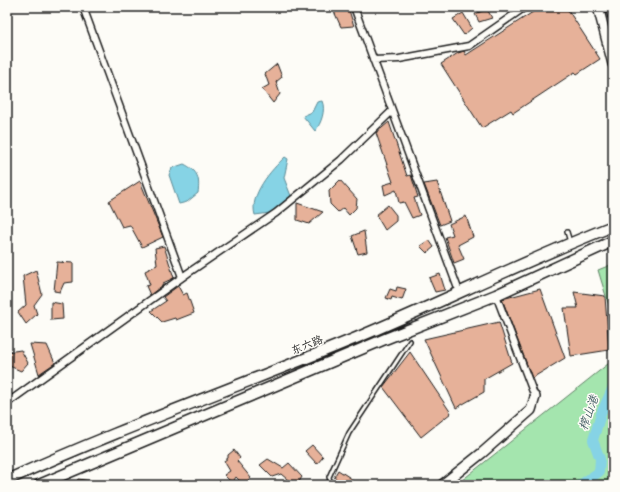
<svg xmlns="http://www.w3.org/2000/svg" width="620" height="492" font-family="'Architects Daughter','LXGW WenKai TC',sans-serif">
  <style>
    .green { fill: #a4e5ae; stroke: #608065 }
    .water { fill: #86d3e5; stroke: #5c8a95 }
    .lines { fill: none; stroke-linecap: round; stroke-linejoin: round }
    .river { stroke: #86d3e5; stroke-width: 10 }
    .building { fill: #e6b199; stroke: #1c1c1c }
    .service-casing { stroke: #1c1c1c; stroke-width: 6 }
    .minor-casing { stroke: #1c1c1c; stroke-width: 9 }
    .secondary-casing { stroke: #1c1c1c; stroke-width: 12 }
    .primary-casing { stroke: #1c1c1c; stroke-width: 13 }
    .trunk-casing { stroke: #1c1c1c; stroke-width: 13 }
    .service { stroke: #fdfcf7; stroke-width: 3 }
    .minor { stroke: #fdfcf7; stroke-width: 6 }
    .secondary { stroke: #fdfcf7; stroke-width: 9 }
    .primary { stroke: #fdfcf7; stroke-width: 10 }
    .trunk { stroke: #fdfcf7; stroke-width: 10 }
    .labels { text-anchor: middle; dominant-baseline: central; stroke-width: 3; stroke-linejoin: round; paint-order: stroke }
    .street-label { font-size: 11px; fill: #1c1c1c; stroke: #fdfcf7 }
    .water-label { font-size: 12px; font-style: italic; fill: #415c62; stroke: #fdfcf7 }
  </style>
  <rect width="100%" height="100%" fill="#fdfcf7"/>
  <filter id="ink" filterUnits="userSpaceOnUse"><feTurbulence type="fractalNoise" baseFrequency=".025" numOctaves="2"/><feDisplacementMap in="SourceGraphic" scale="8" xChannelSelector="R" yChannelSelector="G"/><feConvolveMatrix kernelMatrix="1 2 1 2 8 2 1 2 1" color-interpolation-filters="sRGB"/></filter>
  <g filter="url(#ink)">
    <path class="green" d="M 613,264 L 613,319 L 598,270 Z
      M 613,360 L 613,485 L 456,485 Z"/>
    <path class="water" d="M 322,101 C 326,110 321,124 315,131 L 303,116 L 312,112 L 317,102 Z
      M 285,157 L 288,159 L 284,178 L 291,196 L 270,213 L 255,215 C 249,195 271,170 285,157 Z
      M 184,164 C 198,171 200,178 198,193 L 187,202 L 179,204 L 169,175 L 172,168 Z"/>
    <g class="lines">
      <path class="river" d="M 580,485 L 599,472 L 600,459 L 593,440 L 602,411 L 613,387"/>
    </g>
    <path class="building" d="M 332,7 L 348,7 L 354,26 L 341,27 Z
      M 534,7 L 566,7 L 600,59 L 577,74 L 575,72 L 513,113 L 511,110 L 482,128 L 441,64 L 458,53 L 464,51 L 466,55 L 536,10 Z
      M 487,9 L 492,18 L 479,22 L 475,14 Z
      M 463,13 L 472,28 L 464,35 L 453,19 Z
      M 277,64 L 282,77 L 276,82 L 280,94 L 273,103 L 262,89 L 269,85 L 265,74 Z
      M 389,122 L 407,176 L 411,175 L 418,197 L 414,198 L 420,215 L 412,218 L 404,202 L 399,203 L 396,190 L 385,195 L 383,185 L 393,182 L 376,133 Z
      M 340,180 L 357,199 L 356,208 L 349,215 L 343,208 L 338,212 L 330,204 L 329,191 Z
      M 140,181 L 163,237 L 142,247 L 130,225 L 122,227 L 109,201 Z
      M 437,182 L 450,221 L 440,225 L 424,184 Z
      M 297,203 L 323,212 L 309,224 L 297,220 Z
      M 388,205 L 396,215 L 396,221 L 385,230 L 376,215 Z
      M 466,216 L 473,237 L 458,245 L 464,259 L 454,263 L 445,237 L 453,235 L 449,224 Z
      M 364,231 L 367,252 L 358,254 L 352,236 Z
      M 429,240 L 434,247 L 427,253 L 420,246 Z
      M 164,246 L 174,278 L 163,283 L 163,285 L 150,295 L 146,286 L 150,285 L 145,271 L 157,265 L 155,248 Z
      M 57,262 L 73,263 L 73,282 L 64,283 L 60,292 L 54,291 Z
      M 36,270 L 42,294 L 34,305 L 37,314 L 26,324 L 18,312 L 26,305 L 23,276 Z
      M 440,274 L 445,290 L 435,292 L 429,278 Z
      M 178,286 L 183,295 L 187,293 L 194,313 L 176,320 L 175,318 L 162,322 L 151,311 L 166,301 L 163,297 Z
      M 397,287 L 406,289 L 402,300 L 392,297 L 391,300 L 386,298 L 390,289 L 396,291 Z
      M 540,289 L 565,358 L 532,378 L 502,299 Z
      M 574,292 L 605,296 L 609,350 L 571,356 L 564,308 L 578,308 Z
      M 51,302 L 62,304 L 63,319 L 51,320 Z
      M 499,322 L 512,363 L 484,379 L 484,392 L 456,408 L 424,339 Z
      M 30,344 L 47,345 L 55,363 L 39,374 Z
      M 21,350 L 28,363 L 21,371 L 7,365 L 7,352 Z
      M 410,352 L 451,413 L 421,437 L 383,387 Z
      M 312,445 L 323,457 L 317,464 L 305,451 Z
      M 234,450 L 240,458 L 237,461 L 251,478 L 244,485 L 236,477 L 232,483 L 224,475 L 230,471 L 224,461 L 228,458 L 228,455 Z
      M 268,459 L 283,468 L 289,463 L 302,477 L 297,485 L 294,485 L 281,474 L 272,477 L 260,465 Z
      M 338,470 L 352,479 L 349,485 L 344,485 L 334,477 Z
      M 78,479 L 98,482 L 98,485 L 76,485 Z"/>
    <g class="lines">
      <defs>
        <path id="service" d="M 567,232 L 570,242
          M 331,485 L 329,477 L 349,433 L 410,341"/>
        <path id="minor" d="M 83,7 L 182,277
          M 354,7 L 457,286
          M 373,60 L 399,59 L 469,46 L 525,7
          M 496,295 L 535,397
          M 7,403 L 188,273 L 276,213 L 341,160 L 392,111"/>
        <path id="secondary" d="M 598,7 L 613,64
          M 442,485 L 482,453 L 531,410 L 535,397"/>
        <path id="primary" d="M 7,480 C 121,428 240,386 356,338 C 442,302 526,260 613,226
          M 39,485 L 385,339 L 496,295 L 613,241"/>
        <path id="trunk" d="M 611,7 L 613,15"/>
      </defs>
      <use href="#service" class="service-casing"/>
      <use href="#minor" class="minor-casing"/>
      <use href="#secondary" class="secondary-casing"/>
      <use href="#primary" class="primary-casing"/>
      <use href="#trunk" class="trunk-casing"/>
      <use href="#service" class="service"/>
      <use href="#minor" class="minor"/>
      <use href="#secondary" class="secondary"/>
      <use href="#primary" class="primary"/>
      <use href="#trunk" class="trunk"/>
    </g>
  </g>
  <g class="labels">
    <g class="street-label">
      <text transform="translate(307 345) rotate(-22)">东六路</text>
    </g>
    <g class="water-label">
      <text transform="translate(589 413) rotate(-70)">榨山港</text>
    </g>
  </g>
  <rect width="620" height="492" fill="none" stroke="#fdfcf7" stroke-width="24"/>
  <rect x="12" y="12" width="596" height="468" fill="none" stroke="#1c1c1c" stroke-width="1.5" filter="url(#ink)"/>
</svg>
